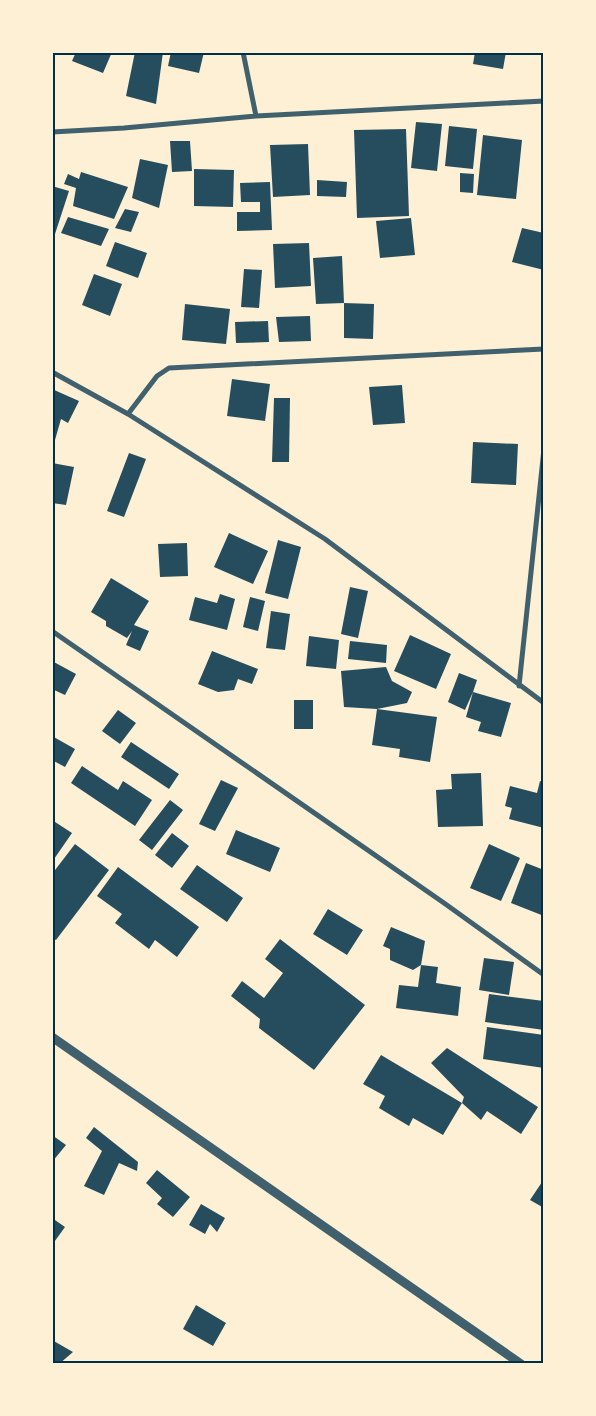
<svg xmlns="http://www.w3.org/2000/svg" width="596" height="1416" font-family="Figtree,sans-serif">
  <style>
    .building { fill: #264d5e }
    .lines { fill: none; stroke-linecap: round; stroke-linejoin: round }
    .minor { stroke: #3f606c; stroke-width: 5 }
    .tertiary { stroke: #3f606c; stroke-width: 9 }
    .neatline { fill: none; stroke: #003049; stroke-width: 2 }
  </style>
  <rect width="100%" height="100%" fill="#fdf0d5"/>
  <path class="building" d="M 76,52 L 112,52 L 103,73 L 72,61 Z
    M 135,52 L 163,52 L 156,104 L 126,96 Z
    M 171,52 L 204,52 L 199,73 L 168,66 Z
    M 475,52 L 506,52 L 503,69 L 473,64 Z
    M 416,122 L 442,124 L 437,171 L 411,168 Z
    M 449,126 L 477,129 L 473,169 L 445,166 Z
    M 406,129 L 409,216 L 357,218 L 354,130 Z
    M 483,135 L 522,140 L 516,199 L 477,195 Z
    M 170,141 L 190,141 L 192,171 L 172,172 Z
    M 308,144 L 310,195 L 273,197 L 270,145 Z
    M 140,159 L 168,165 L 159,208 L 132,198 Z
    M 194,169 L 234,170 L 233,207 L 194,206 Z
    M 81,172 L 128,187 L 114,219 L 73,206 L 76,188 L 64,184 L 68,174 L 79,179 Z
    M 460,173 L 474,174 L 473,193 L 460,192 Z
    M 317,180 L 347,182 L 346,197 L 317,196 Z
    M 270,182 L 272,230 L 237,231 L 237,212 L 260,212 L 260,202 L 241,202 L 240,183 Z
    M 52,186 L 69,191 L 55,234 L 52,233 Z
    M 125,209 L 139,212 L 131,232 L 115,228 Z
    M 68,217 L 109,229 L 101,246 L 61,233 Z
    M 411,218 L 415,255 L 380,258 L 376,221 Z
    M 522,228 L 544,233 L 544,270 L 512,262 Z
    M 115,242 L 147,253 L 138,278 L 106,266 Z
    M 309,243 L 311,286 L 275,288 L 273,244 Z
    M 342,256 L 344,303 L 374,304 L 373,339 L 344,338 L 344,303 L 316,304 L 313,258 Z
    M 244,269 L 262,270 L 259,308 L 241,307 Z
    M 94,274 L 122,284 L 110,316 L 82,305 Z
    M 185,304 L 230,309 L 226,344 L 182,340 Z
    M 310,316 L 311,341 L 279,342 L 276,317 Z
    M 268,321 L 269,342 L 236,343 L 235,322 Z
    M 232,379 L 270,384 L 265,421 L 227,416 Z
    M 402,385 L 405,423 L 373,425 L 369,387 Z
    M 52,389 L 79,401 L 68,423 L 61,419 L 53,447 Z
    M 274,398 L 290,398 L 289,462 L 272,462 Z
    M 473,442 L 518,444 L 516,485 L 471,483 Z
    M 129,453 L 146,459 L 124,517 L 107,511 Z
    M 52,463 L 74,467 L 66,505 L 52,503 Z
    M 229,533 L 268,551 L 253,584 L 214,567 Z
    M 278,540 L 301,547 L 288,599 L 265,593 Z
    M 187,543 L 188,576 L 160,577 L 158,544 Z
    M 111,578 L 149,601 L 134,625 L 149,631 L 140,651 L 126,645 L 132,631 L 127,638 L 106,626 L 106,621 L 91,612 Z
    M 350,587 L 368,591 L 358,638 L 341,634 Z
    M 220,594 L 235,599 L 227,630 L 189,620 L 195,597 L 217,603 Z
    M 250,597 L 265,601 L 258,631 L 243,627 Z
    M 271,611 L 290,614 L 285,650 L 266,648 Z
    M 410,635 L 451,654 L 436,689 L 394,671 Z
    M 309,636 L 339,640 L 336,669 L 306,666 Z
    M 350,641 L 387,645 L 386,663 L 348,659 Z
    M 212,651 L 258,669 L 252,684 L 238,679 L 234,690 L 218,692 L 198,684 Z
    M 52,661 L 76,674 L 65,695 L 52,689 Z
    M 386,667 L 392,681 L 412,692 L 407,703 L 377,709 L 344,707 L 341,671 Z
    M 459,673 L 477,680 L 473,692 L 511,703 L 501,737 L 478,731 L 481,722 L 466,717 L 473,692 L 465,710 L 448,702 Z
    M 294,700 L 313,700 L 313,729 L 294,729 Z
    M 377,709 L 437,717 L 430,762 L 399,757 L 400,749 L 372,745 Z
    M 118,710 L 136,723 L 120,744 L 102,731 Z
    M 52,736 L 75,749 L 65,767 L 52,760 Z
    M 131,742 L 179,774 L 169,789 L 121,757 Z
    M 82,766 L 118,790 L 123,781 L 152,800 L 135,826 L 71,783 Z
    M 481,773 L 483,826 L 438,827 L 436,790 L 452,789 L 451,774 Z
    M 221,780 L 238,788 L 215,831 L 199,824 Z
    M 540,781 L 544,782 L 544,828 L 509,819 L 512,808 L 505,806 L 510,786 L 537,793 Z
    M 170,800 L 183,810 L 152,850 L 139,840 Z
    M 52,820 L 72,833 L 52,862 Z
    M 236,830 L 280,848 L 270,872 L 226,854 Z
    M 172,833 L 189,846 L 172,868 L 155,855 Z
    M 75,844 L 109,870 L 56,940 L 52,938 L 52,874 Z
    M 489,844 L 520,858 L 501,901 L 470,888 Z
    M 526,863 L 544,870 L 544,916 L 511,903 Z
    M 197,865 L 243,898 L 227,922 L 180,889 Z
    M 118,867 L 199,927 L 177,957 L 155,940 L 149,949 L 115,923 L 122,914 L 97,896 Z
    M 328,909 L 363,930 L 347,955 L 313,934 Z
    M 391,927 L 425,941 L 421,965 L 438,967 L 436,983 L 461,987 L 458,1016 L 396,1008 L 399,985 L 418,987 L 421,965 L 413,970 L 390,960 L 390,949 L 383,946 Z
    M 280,939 L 365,1005 L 314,1070 L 259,1028 L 260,1019 L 231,996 L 242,981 L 264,998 L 283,973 L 265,959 Z
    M 484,958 L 514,962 L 509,995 L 479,990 Z
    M 489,994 L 544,1001 L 544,1030 L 485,1022 Z
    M 487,1027 L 544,1035 L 544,1068 L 483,1059 Z
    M 447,1048 L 538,1107 L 521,1134 L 487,1111 L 481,1120 L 462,1103 L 464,1097 L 431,1063 Z
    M 381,1055 L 462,1103 L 443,1135 L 413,1118 L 409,1126 L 379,1108 L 385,1096 L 363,1084 Z
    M 94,1127 L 138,1162 L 137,1171 L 119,1163 L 104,1195 L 84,1186 L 102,1151 L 86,1138 Z
    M 52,1135 L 66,1145 L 52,1162 Z
    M 157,1170 L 190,1197 L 173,1217 L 157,1204 L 162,1198 L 146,1183 Z
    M 544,1179 L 544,1208 L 530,1200 Z
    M 201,1204 L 225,1218 L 217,1232 L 210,1224 L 205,1234 L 189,1225 Z
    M 52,1218 L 65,1227 L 52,1245 Z
    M 196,1305 L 226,1323 L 213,1346 L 183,1329 Z
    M 52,1340 L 73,1352 L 59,1364 L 52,1364 Z"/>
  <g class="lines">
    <path class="minor" d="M 243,52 L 256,116
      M 52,132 L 124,128 L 256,116 L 544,101
      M 52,372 L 128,414 L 325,539 L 544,703
      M 128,414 L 157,376 L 169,368 L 544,349
      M 52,631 L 444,903 L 544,975
      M 519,686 L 544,449"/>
    <path class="tertiary" d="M 52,1037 L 521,1364"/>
  </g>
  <rect width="596" height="1416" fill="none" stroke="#fdf0d5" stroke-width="108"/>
  <rect x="54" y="54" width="488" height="1308" class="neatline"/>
</svg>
